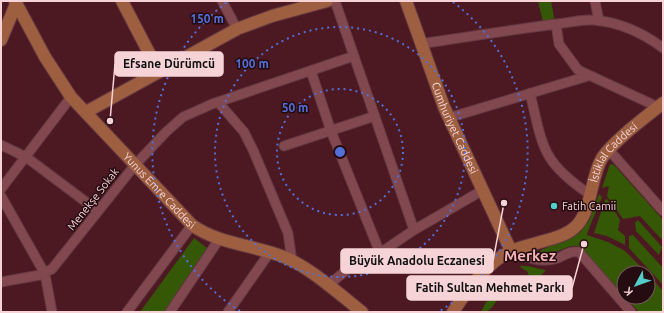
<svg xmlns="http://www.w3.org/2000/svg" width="664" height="313" font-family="Ubuntu,sans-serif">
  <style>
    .green { fill: #345806 }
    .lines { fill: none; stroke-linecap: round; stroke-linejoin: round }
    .street-casing { stroke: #633740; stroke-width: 11 }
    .secondary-casing { stroke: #633740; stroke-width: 14 }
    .street { stroke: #81484f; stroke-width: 9 }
    .secondary { stroke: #9d5f40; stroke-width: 12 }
    .ring { fill: none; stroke: #536fd8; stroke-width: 2; stroke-dasharray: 2 4 }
    .poi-dot { fill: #53cdc9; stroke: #240c10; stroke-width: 1.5 }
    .labels { text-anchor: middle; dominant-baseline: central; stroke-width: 3; stroke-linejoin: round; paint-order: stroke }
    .street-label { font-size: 11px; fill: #f6d3d6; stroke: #240c10 }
    .poi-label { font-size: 11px; fill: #f6d3d6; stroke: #240c10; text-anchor: start }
    .district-label { font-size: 15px; font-weight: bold; fill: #f4b1b8; stroke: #240c10 }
    .centre { fill: #536fd8; stroke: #240c10; stroke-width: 2 }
    .ring-label { font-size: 12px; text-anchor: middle; font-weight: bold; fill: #536fd8; stroke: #240c10; stroke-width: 3; stroke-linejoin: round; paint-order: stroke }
    .leader { fill: none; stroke: #f6d3d6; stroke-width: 1.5 }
    .callout-dot { fill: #f6d3d6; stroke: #240c10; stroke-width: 1.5 }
    .callout { fill: #f6d3d6; stroke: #f6d3d6; stroke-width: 1.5 }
    .callout-label { font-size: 12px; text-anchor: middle; font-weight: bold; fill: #111 }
  </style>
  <rect width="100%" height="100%" fill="#4c1822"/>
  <path class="green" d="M 538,1 L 551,1 L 554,17 L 553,21 L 543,22 Z
    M 610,164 L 614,165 L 663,220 L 663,241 L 640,216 L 623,219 L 607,196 L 609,186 L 602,188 Z
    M 599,194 L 602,197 C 600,203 587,232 587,235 L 608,242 L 625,251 L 647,273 L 624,273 L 624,296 L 578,246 C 565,244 550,260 537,252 L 579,233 L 589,221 Z
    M 607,199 L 620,220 L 618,230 L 625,236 L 625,245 L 607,236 L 594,233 L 605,200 Z
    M 638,220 L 662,247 L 659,255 L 636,231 L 635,223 Z
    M 633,235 L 663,268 L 663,285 L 629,248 L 629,236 Z
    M 194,238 L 207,248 L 164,312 L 140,312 Z
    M 520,266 C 527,265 538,269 546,270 L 526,291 L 523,291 L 530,278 L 527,271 L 521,268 Z
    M 648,274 L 663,291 L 663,312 L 639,312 L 625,297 L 648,297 Z
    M 500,294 C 495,303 492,312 481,312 L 486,302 Z"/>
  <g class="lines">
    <defs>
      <path id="street" d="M 222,1 L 237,29
        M 335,1 L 414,230
        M 595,1 L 599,21
        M 556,24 L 559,44 L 578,70 L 658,107
        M 420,44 C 466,37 511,30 556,24 C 568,23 581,19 593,20 C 618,22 643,33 663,48
        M 311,71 L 331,131 L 380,253
        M 530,93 C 543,147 541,161 589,194
        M 218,102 L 244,132 L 253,150 L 288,233 L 292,261
        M 448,118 L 588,76
        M 1,145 L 26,157 L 98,211
        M 284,146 L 375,116
        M 609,150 L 663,211
        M 1,189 L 71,97
        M 1,196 L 45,274 L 52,312
        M 511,251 C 526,257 538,263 555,259 C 563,257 569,250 579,252 L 631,312
        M 1,282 L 40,275 L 52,269 L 135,165 L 166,132 L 183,117 L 212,104 L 354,56
        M 327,286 L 348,269 L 380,253 L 414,230 L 483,190
        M 127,312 L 192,225
        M 170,312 L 220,238
        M 228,312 L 270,252"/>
      <g id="secondary">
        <path id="s1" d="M 15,1 L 45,57 L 71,97 L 192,225 C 218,244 254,245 284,257 C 311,268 339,294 362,312"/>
        <path d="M 122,1 L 159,72"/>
        <path id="s2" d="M 406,1 L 444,107 L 511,251"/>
        <path d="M 1,40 L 16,4"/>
        <path d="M 86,112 L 237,29 L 272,16 L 327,1"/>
        <path id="s3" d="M 453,312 C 467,290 487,262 511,251 C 529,243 561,240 574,228 C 592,214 590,178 602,158 C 614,140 646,117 663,103"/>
      </g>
    </defs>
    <use href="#street" class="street-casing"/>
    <use href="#secondary" class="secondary-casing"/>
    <use href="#street" class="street"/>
    <use href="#secondary" class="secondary"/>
  </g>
  <g class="ring">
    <circle cx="340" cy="152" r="63"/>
    <circle cx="340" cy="152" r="125"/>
    <path d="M240 311A188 188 0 0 1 227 2M453 2A188 188 0 0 1 440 311"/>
  </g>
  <circle class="poi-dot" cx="554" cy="206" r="4"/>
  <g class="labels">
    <g class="street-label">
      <text stroke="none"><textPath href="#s2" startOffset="136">Cumhuriyet Caddesi</textPath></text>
      <text stroke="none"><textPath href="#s3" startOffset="240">İstiklal Caddesi</textPath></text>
      <text stroke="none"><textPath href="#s1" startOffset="240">Yunus Emre Caddesi</textPath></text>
      <text transform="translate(93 199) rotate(-52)">Menekşe Sokak</text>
    </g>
    <g class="poi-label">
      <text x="562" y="206">Fatih Camii</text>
    </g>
    <g class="district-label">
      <text x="530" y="255">Merkez</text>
    </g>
  </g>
  <circle cx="340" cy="152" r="6" class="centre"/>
  <g class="ring-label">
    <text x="207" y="23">150 m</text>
    <text x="252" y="68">100 m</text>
    <text x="295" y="112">50 m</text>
  </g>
  <path class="leader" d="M110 121L115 64M504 203L493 261M584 244L572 288"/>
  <g class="callout-dot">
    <circle cx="110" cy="121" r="4"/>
    <circle cx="504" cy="203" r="4"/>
    <circle cx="584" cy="244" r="4"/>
  </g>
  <g class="callout">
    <rect x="115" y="52" width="108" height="24" rx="4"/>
    <rect x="341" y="249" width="152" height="24" rx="4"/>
    <rect x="407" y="276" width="165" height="24" rx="4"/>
  </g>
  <g class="callout-label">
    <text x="169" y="68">Efsane Dürümcü</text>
    <text x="417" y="265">Büyük Anadolu Eczanesi</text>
    <text x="490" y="292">Fatih Sultan Mehmet Parkı</text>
  </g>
  <rect width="664" height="313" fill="none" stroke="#f6d3d6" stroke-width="4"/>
  <g transform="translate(636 285) rotate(229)"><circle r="19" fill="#240c10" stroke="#785c5f"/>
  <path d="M0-3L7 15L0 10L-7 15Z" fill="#53cdc9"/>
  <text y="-6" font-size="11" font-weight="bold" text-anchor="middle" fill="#f6d3d6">K</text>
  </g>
</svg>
